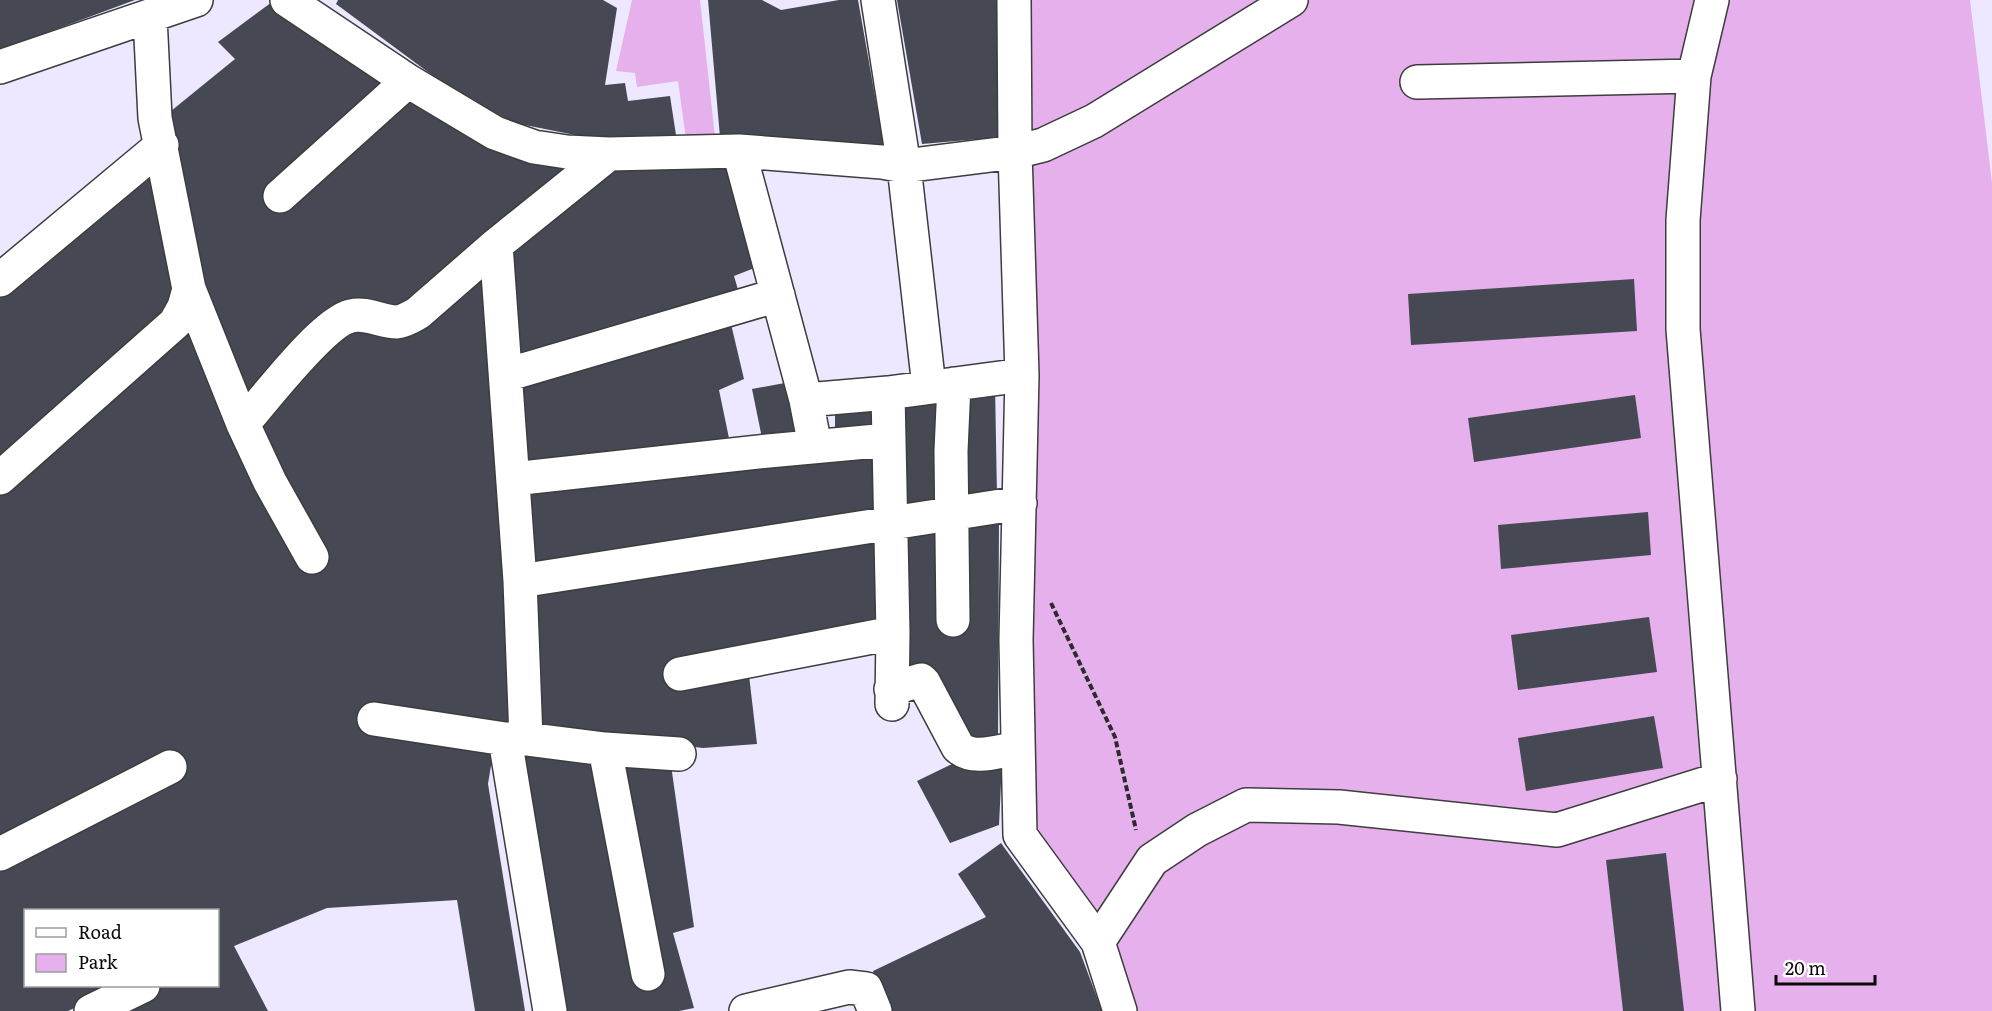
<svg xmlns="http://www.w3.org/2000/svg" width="1992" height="1011" font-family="Literata,serif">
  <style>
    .green { fill: #e5b0eb }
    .building { fill: #464953 }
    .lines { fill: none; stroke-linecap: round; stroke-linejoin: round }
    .minor-casing { stroke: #3d3d3d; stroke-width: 36 }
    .path { stroke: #2c2c2c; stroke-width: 4; stroke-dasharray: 6 3; stroke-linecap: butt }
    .minor { stroke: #fff; stroke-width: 33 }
  </style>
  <rect width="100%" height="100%" fill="#ede8ff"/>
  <path class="green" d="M 632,0 L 700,0 L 715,137 L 686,139 L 678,81 L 637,87 L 635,73 L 616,71 Z
    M 1001,0 L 1970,0 L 1992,183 L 1992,1011 L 1110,1011 L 1087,947 L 1010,837 Z"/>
  <path class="building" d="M 0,0 L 135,0 L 0,50 Z
    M 338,0 L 603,0 L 617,8 L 605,85 L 625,83 L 628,101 L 670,96 L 676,135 L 595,139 L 515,123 L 459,95 L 336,4 Z
    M 708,0 L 762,0 L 781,10 L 839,0 L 858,0 L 884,147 L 720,137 Z
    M 897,0 L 1002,0 L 1002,137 L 922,144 Z
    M 272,2 L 411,93 L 574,165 L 417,300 L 394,310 L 356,305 L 245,407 L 200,285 L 171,111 L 235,59 L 218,42 Z
    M 733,163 L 757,267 L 734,276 L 739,293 L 519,356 L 511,246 L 612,167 Z
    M 149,172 L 175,303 L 0,466 L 0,295 Z
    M 486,271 L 514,731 L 494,747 L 488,784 L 525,1011 L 475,1011 L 457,900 L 327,908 L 234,946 L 268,1011 L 126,1011 L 123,1005 L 164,986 L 218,986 L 218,910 L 26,910 L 26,986 L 121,986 L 68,1011 L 0,1011 L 0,495 L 189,325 L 255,426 L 344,330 Z
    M 1634,279 L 1637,331 L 1411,345 L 1408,294 Z
    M 731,324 L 744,379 L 719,390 L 730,443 L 526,462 L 520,382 Z
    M 790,382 L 801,435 L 763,443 L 752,389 Z
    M 995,385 L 997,496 L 962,503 L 960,390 Z
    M 1635,395 L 1641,438 L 1474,462 L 1468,418 Z
    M 941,396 L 942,504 L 900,515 L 897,403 Z
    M 876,411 L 877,432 L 835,433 L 835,412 Z
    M 878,453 L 878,515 L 530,571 L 524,488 Z
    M 1648,512 L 1651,555 L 1501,569 L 1498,525 Z
    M 999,515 L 998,739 L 969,742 L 900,674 L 898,532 Z
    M 881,534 L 882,623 L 749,675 L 757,744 L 703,748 L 533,728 L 530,589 Z
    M 1649,617 L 1657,672 L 1518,690 L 1511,635 Z
    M 1654,716 L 1663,768 L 1526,791 L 1518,738 Z
    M 517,748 L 671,765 L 694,927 L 673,933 L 694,1008 L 679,1011 L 561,1011 Z
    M 1002,762 L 999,825 L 950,843 L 917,781 L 954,763 Z
    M 1001,843 L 1080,952 L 1102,1011 L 884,1011 L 873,971 L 986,917 L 958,874 Z
    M 1666,853 L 1684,1011 L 1623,1011 L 1606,860 Z"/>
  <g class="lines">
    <defs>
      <path id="minor" d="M 287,0 L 408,81 L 495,133 L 534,147 L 567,152 L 609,154 L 739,151 L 882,162 L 904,166 L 1015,152 L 1043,145 L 1094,121 L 1291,0
        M 878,0 L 904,166 L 929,387
        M 1014,0 L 1015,152 L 1022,375 L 1016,640 L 1020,835 L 1098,942
        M 1712,0 L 1694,76 L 1683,220 L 1683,329 L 1738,1011
        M 0,67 L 196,0
        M 1417,82 L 1694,76
        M 739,151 L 806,400 L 815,446
        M 280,196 L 408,81
        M 496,245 L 520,581 L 526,739
        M 0,280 L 162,145
        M 189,289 L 243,424 L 270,482 L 312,557
        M 506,375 L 778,295
        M 888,393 L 893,633 L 892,704
        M 806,400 L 888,393 L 1022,375
        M 243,424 C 264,400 323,322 351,316 C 367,312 381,322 397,322 C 405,321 411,317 418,313 L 496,245 L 609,154
        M 0,478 L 175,323 L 184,307 L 189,289 L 155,118 L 150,17
        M 513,479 L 768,451 L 888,440
        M 520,581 L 1020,503
        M 953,620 L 951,451 L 954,384
        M 680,674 L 893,633
        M 891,689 L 921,680 L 924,683 L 958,747 C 973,761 999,751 1017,748
        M 374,719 L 505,739 L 526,739 L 605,749 L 679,754
        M 505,739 L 550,1011
        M 605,749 L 648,974
        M 0,854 L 170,767
        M 91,1011 L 143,986
        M 746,1011 L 849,987 L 866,989 L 875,1011
        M 1120,1011 L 1098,942 L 1152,860 L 1197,830 L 1246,805 L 1339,807 L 1557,830 L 1720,779"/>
    </defs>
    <use href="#minor" class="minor-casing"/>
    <path class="path" d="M 1051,603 L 1115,737 L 1136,830"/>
    <use href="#minor" class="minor"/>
  </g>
  <rect x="24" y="909" width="195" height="78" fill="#ffffff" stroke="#9d9d9d" stroke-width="1.5"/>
  <rect x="36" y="928" width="30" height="9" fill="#ffffff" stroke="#9d9d9d" stroke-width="1.5"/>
  <text x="78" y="939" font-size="18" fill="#0a0a0a">Road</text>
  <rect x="36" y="954" width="30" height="18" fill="#e5b0eb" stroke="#9d9d9d" stroke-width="1.5"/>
  <text x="78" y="969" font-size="18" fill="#0a0a0a">Park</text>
  <path d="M1776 975v9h99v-9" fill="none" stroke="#0a0a0a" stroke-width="3"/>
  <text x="1785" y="975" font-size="18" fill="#0a0a0a" stroke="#ffffff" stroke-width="4.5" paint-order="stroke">20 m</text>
</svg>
